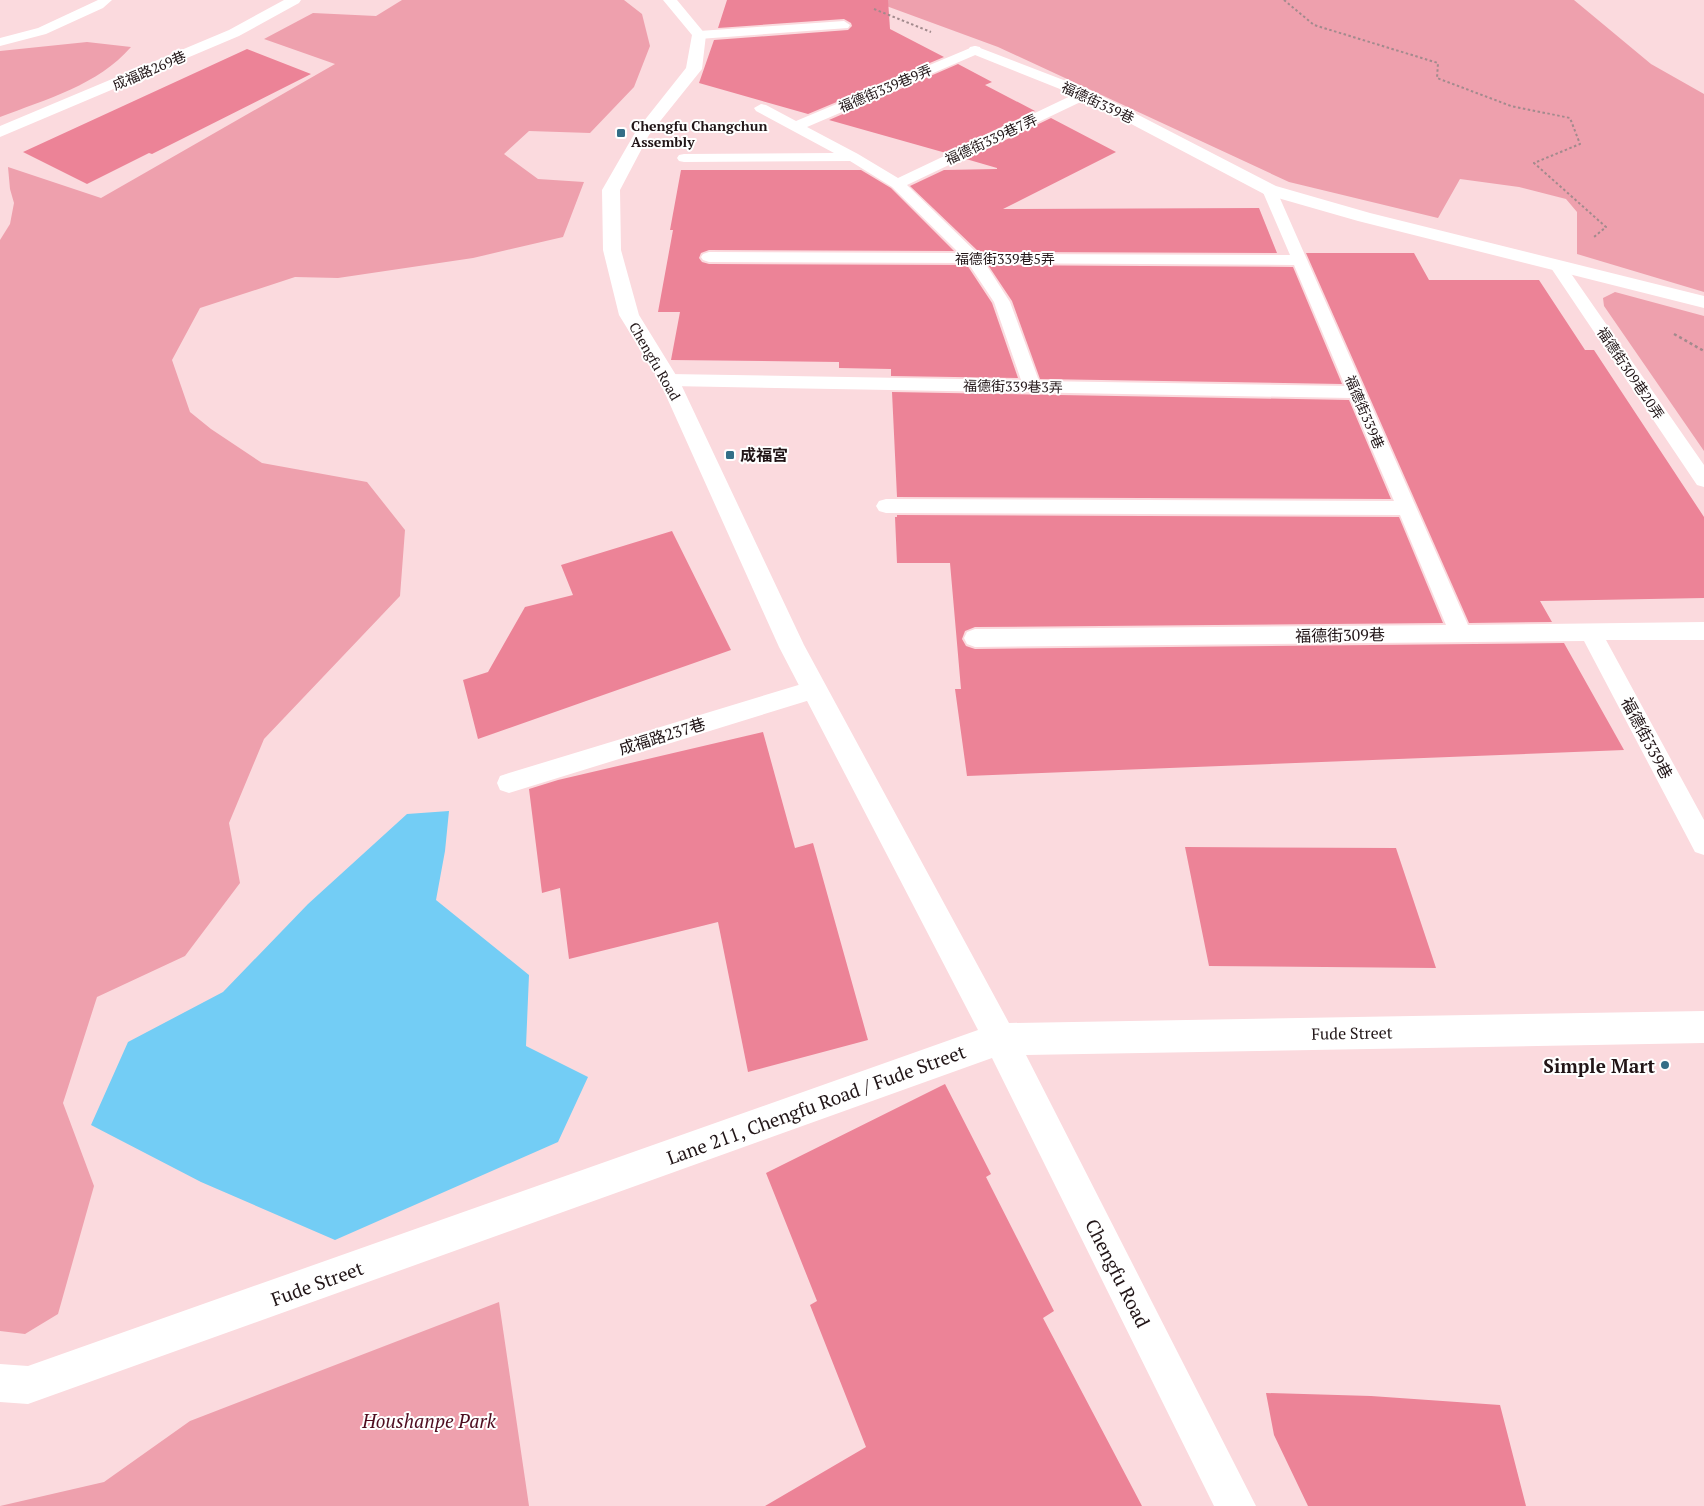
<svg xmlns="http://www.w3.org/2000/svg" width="1704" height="1506" font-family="'PT Serif','Noto Sans TC',serif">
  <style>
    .green { fill: #eea0ad }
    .water { fill: #73cdf5 }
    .building { fill: #ec8397 }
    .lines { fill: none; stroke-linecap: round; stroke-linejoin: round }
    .path-far1 { stroke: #a28a8d; stroke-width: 2; stroke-dasharray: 2.5 2.5; stroke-linecap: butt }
    .path { stroke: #a28a8d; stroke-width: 2.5; stroke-dasharray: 3 3; stroke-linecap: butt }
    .lane { fill: #fff; fill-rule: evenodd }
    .street { fill: #fff; fill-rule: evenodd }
    .poi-dot { fill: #346e87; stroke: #fff; stroke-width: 2 }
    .labels { text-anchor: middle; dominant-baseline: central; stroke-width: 4; stroke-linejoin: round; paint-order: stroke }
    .far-street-label { font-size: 14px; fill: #211517; stroke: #fff }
    .far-poi-label { font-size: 14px; font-weight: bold; fill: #211517; stroke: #fff; text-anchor: start }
    .poi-label { font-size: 16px; font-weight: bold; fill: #211517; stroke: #fff; text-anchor: start }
    .street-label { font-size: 16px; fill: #211517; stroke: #fff }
    .near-poi-label { font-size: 19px; font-weight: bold; fill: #211517; stroke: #fff; text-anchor: end }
    .near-street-label { font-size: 19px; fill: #211517; stroke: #fff }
    .near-park-label { font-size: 19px; font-style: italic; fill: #4e0d20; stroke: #fff }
  </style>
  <rect width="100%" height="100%" fill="#fbdade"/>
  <path class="green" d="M 402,0 L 624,0 L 642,14 L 650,46 L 634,87 L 590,133 L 529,131 L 504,154 L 538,179 L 584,182 L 563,237 L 473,258 L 338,278 L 295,277 L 200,308 L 172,360 L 190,412 L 211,429 L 262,463 L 367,482 L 405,530 L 400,596 L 264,739 L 229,823 L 240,883 L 185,956 L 97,997 L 63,1103 L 94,1186 L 58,1314 L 25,1334 L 0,1331 L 0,240 L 10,224 L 14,203 L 10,189 L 8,167 L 101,198 L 335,64 L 264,39 L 313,13 L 376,16 Z
    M 870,0 L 1574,0 L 1651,64 L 1704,94 L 1704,292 L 1577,254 L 1577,212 L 1566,199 L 1519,187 L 1460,179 L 1438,218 L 1289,182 L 998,47 Z
    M 87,42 L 131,47 C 98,85 47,99 0,117 L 0,51 Z
    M 1615,292 L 1704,316 L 1704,451 L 1604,306 L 1603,298 Z
    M 499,1302 L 529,1506 L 0,1506 L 104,1482 L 190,1421 Z"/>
  <path class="water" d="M 449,811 L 445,851 L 436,900 L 529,975 L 526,1046 L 588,1077 L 558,1142 L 335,1240 L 201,1182 L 91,1125 L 128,1042 L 223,992 L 308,904 L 407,814 Z"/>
  <path class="building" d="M 727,0 L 888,0 L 890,29 L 944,57 L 808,114 L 699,83 L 714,40 L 848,30 L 852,26 L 851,23 L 844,19 L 718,28 Z
    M 247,49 L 311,74 L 152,154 L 149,153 L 87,184 L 23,152 Z
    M 958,64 L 992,82 L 985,85 L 1035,111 L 946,153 L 829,120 Z
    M 1051,118 L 1116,152 L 1003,209 L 1259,208 L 1277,253 L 979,252 L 910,186 L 944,170 L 997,169 L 997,168 L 966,159 Z
    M 681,170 L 861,170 L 891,188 L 954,251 L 709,250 L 701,253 L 699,258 L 702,262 L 709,264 L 967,265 L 992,303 L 1018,378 L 891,376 L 891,369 L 839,368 L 839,362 L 671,360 L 680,312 L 658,312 L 673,230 L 670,230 Z
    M 1306,253 L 1414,253 L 1429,280 L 1539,280 L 1585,350 L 1594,350 L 1704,517 L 1704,598 L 1540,601 L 1552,622 L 1469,623 Z
    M 988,265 L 1293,267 L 1342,384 L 1040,379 L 1012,301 Z
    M 892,392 L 1349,400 L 1391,499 L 897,497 Z
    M 897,515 L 1399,517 L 1443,623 L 975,627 L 965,631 L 962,639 L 966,646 L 975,649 L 1564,643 L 1624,750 L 967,776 L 955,689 L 961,689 L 950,563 L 897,563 L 895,517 L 897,517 Z
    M 672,531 L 731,650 L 478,739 L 463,680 L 488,672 L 525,607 L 573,595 L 561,565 Z
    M 763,732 L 795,848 L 813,843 L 868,1040 L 748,1072 L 718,922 L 569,959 L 560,888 L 542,893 L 529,789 L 558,780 Z
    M 1185,847 L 1396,848 L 1436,968 L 1209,966 Z
    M 945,1084 L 991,1174 L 986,1177 L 1054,1311 L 1043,1318 L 1142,1506 L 765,1506 L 866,1447 L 810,1305 L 817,1301 L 766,1173 Z
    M 1266,1393 L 1371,1396 L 1500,1405 L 1526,1506 L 1308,1506 L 1274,1435 Z"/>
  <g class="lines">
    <path class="path-far1" d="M 1284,0 L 1314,25 L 1438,63 L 1437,78 L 1511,106 L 1570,118 L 1580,144 L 1534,163 L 1606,227 L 1594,237
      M 874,9 L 931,32"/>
    <path class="path" d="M 1674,334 L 1704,351"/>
    <path class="lane" d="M 98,0 L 112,0 L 103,8 L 46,34 L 0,46 L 0,38 L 38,28 Z
      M 844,21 L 850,25 L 848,28 L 699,39 L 693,35 L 699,31 Z
      M 975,46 L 980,47 L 981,50 L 980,53 L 807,127 L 858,154 L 898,178 L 1081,91 L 1091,91 L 1093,94 L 1091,97 L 907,185 L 978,254 L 1290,255 L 1262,190 L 1265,187 L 1275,187 L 1468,625 L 1704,622 L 1704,640 L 1606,640 L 1704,820 L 1704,855 L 1695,852 L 1584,641 L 975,647 L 967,644 L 964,638 L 967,632 L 975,629 L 1446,625 L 1400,515 L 886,513 L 879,511 L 876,506 L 879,501 L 886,499 L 1394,501 L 1350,398 L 669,386 L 663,384 L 660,380 L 663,376 L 669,374 L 1021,380 L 994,302 L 968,263 L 709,262 L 703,260 L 701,257 L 703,254 L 709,252 L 959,253 L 892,187 L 850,161 L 684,162 L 679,161 L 677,158 L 679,155 L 684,154 L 834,153 L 756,111 L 754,108 L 761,104 L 766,105 L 796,121 ZM 985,263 L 1294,265 L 1345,386 L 1039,381 L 1010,302 Z
      M 1557,260 L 1563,262 L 1704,465 L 1704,487 L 1697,485 L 1549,265 L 1551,262 Z
      M 815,680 L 823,682 L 826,689 L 823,696 L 509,793 L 500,790 L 497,783 L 500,776 L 509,773 Z"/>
    <path class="street" d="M 284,0 L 301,0 L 299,3 L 239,36 L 0,137 L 0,126 L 229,30 Z
      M 663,0 L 677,0 L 706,35 L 702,69 L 649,135 L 620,190 L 621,250 L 639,315 L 679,380 L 804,645 L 1009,1023 L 1704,1011 L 1704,1043 L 1026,1055 L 1256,1506 L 1214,1506 L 992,1058 L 28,1404 L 0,1402 L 0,1364 L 28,1366 L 978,1030 L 779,647 L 659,380 L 619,315 L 603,250 L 602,190 L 636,131 L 686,68 L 692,35 Z
      M 975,46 L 1092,91 L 1276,186 L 1370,213 L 1704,296 L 1704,308 L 1358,221 L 1264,194 L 1080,97 L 970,53 L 968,50 L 970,47 Z"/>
  </g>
  <g class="poi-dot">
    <rect x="616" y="128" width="10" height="10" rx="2.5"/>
    <rect x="725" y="450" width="10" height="10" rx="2.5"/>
    <circle cx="1665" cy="1065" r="5"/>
  </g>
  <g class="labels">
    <g class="far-street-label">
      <text transform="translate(149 70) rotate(-23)">成福路269巷</text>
      <text transform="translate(885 88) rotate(-23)">福德街339巷9弄</text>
      <text transform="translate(1098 102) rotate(25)">福德街339巷</text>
      <text transform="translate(991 139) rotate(-25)">福德街339巷7弄</text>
      <text x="1005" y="258">福德街339巷5弄</text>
      <text transform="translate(655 361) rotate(60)">Chengfu Road</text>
      <text transform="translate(1631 373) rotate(56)">福德街309巷20弄</text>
      <text transform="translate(1013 386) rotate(1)">福德街339巷3弄</text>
      <text transform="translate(1365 412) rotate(67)">福德街339巷</text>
    </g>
    <g class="far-poi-label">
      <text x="631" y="125">Chengfu Changchun<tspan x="631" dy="16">Assembly</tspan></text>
    </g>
    <g class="poi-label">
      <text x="740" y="455">成福宮</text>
    </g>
    <g class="street-label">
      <text transform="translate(1340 635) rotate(-1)">福德街309巷</text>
      <text transform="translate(662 736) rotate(-17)">成福路237巷</text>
      <text transform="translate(1647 738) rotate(62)">福德街339巷</text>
      <text transform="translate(1352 1033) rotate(-1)">Fude Street</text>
    </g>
    <g class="near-poi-label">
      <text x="1655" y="1065">Simple Mart</text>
    </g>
    <g class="near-street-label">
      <text transform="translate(816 1104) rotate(-20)">Lane 211, Chengfu Road / Fude Street</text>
      <text transform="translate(1118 1273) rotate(63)">Chengfu Road</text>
      <text transform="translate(317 1283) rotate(-20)">Fude Street</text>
    </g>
    <g class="near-park-label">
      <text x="429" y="1420">Houshanpe Park</text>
    </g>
  </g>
</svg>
